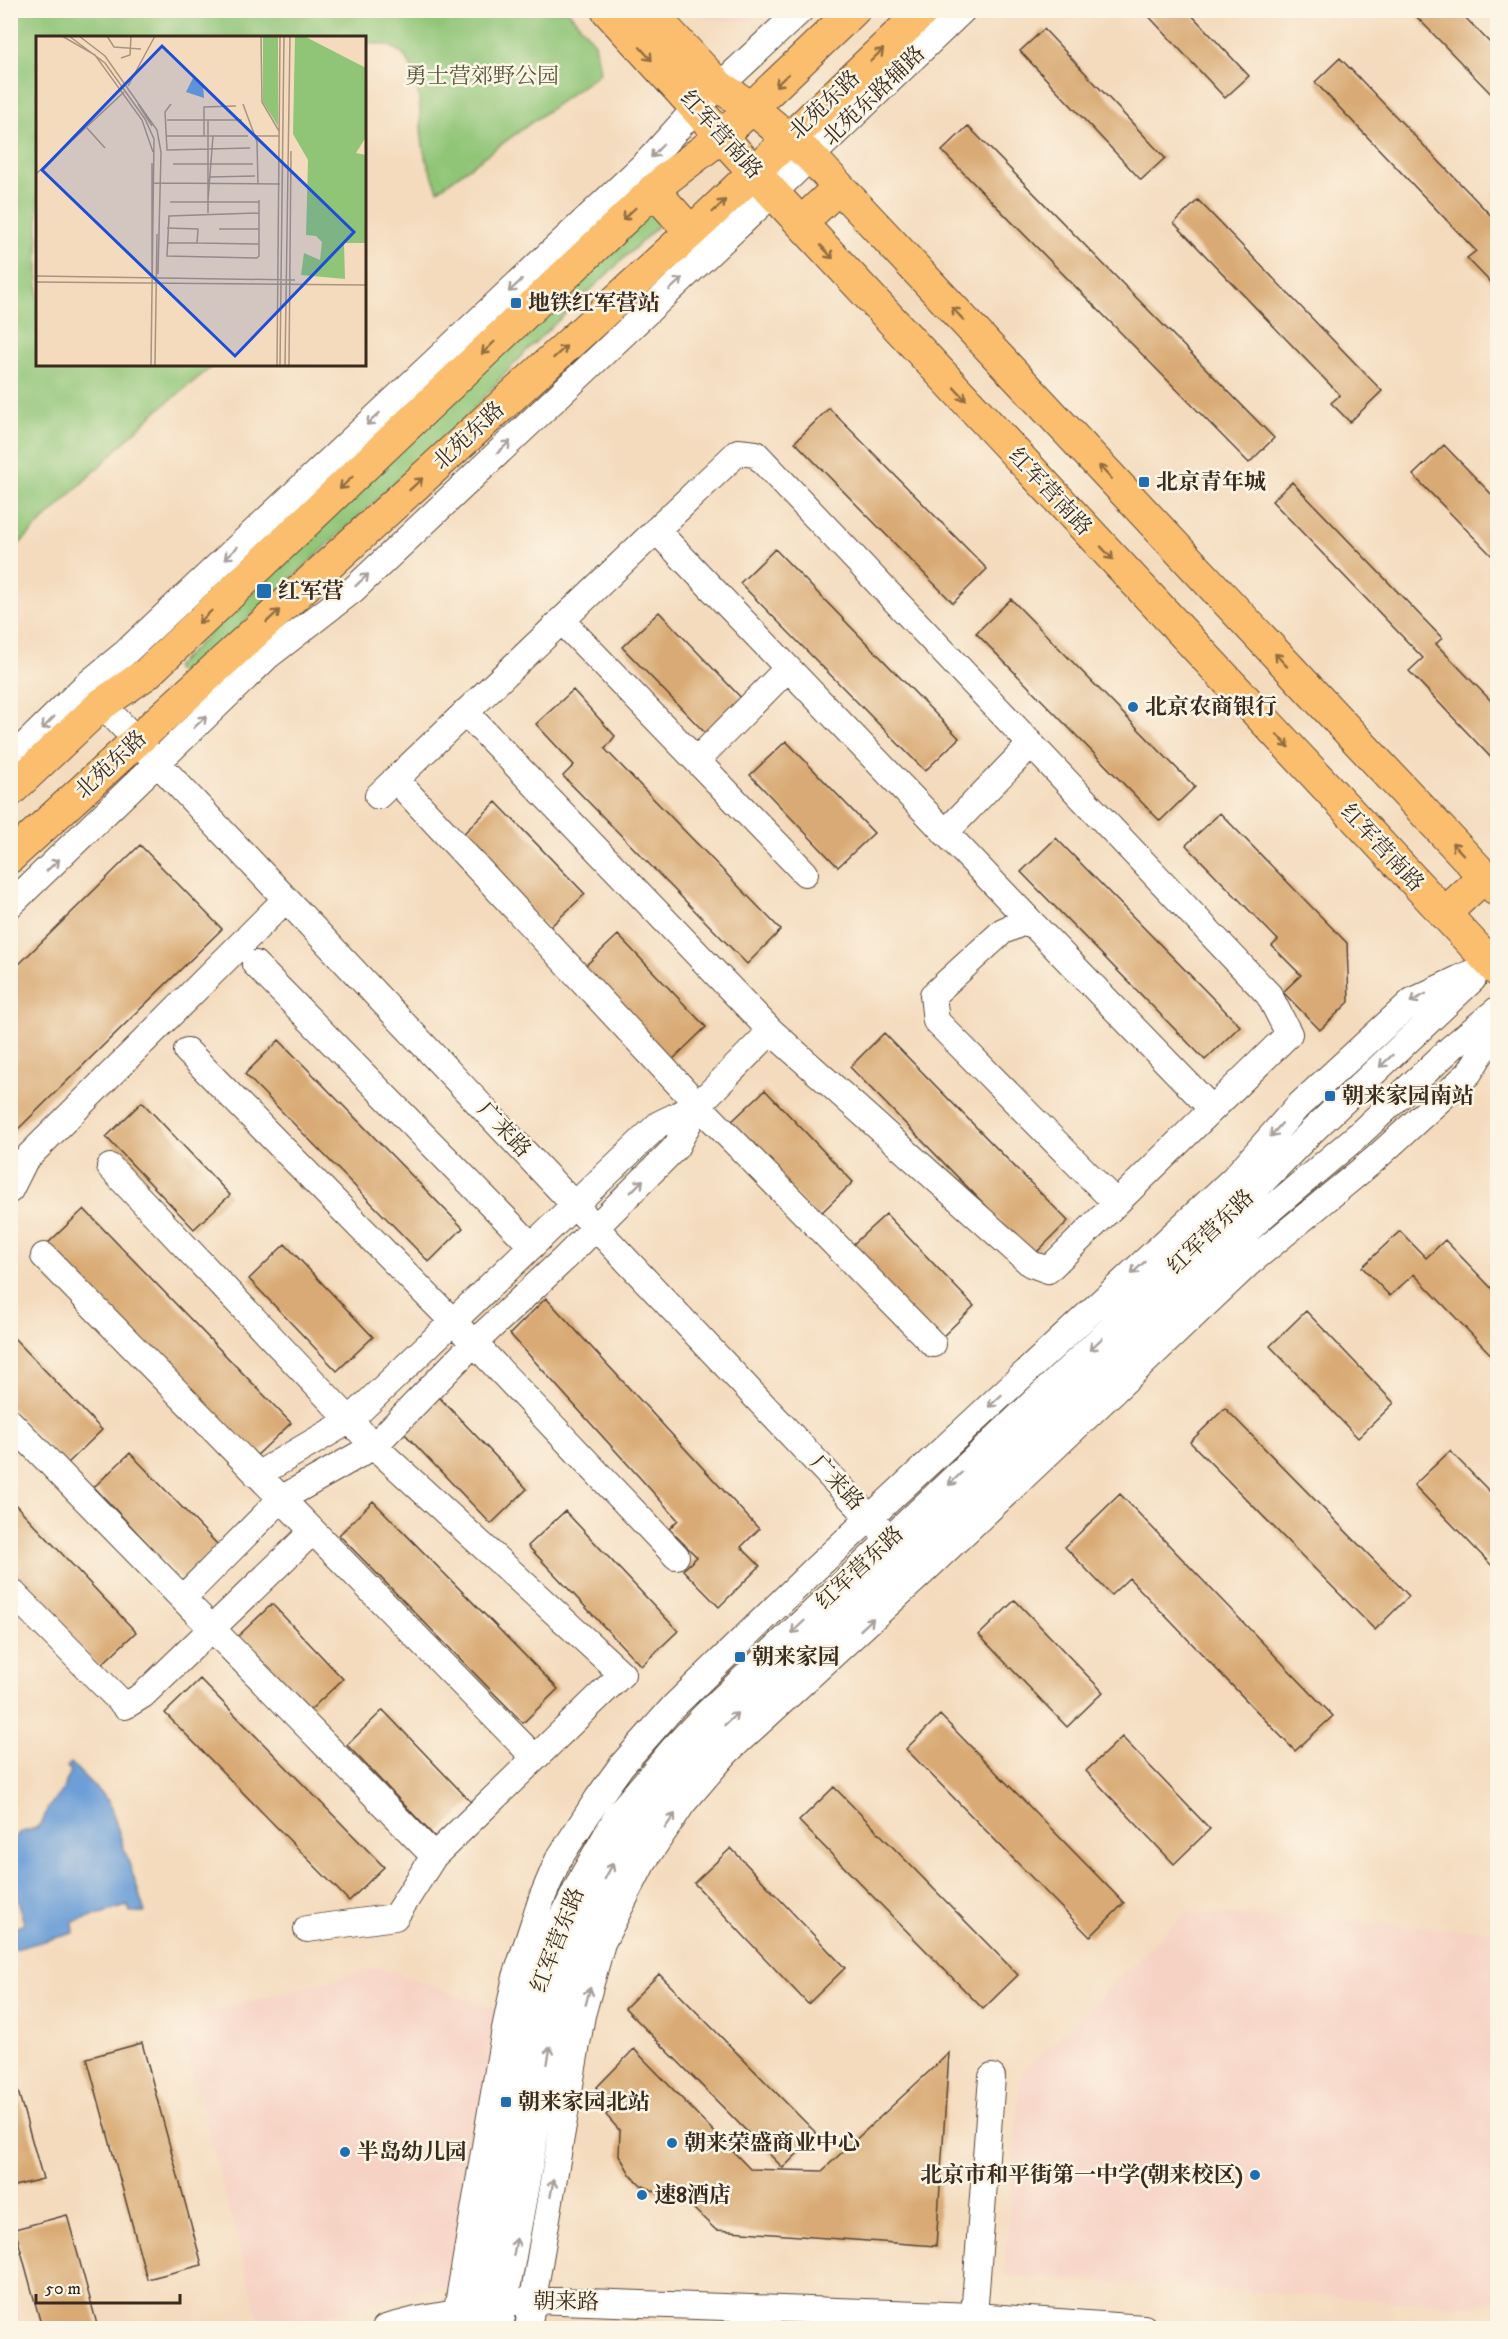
<svg xmlns="http://www.w3.org/2000/svg" width="1508" height="2339" font-family="'IM FELL DW Pica','Noto Serif SC',serif">
  <style>
    .built { fill: #f6d2c4 }
    .green { fill: #90c577; stroke: #66784a; stroke-width: 1.5 }
    .water { fill: #6c9ed7; stroke: #54647a; stroke-width: 1.5 }
    .building { fill: #d9aa74 }
    .lines { fill: none; stroke-linecap: round; stroke-linejoin: round }
    .minor-casing { stroke: #574536; stroke-width: 28 }
    .major-casing { stroke: #574536; stroke-width: 34 }
    .minor { stroke: #fff; stroke-width: 26 }
    .major { stroke: #fbbe6e; stroke-width: 32 }
    .oneway { stroke: #916d42 }
    .oneway2 { stroke: #a79f9a }
    .poi-dot { fill: #1f6fb2; stroke: #fcf5e5; stroke-width: 2 }
    .labels { text-anchor: middle; dominant-baseline: central; stroke-width: 5; stroke-linejoin: round; paint-order: stroke }
    .park-label { font-size: 22px; fill: #545839; stroke: #fcf5e5 }
    .street-label { font-size: 22px; fill: #3b2a1e; stroke: #fcf5e5 }
    .poi-label { font-size: 22px; font-weight: bold; fill: #3b2a1e; stroke: #fcf5e5; text-anchor: start }
    .inset-road { fill: none; stroke: #aa947e; stroke-width: 1.5 }
    .view { fill: #1d4ed8; fill-opacity: 0.15; stroke: #1d4ed8; stroke-width: 3 }
    .inset-edge { fill: none; stroke: #3b2a1e; stroke-width: 3 }
  </style>
  <rect width="100%" height="100%" fill="#fcf5e5"/>
  <filter id="ink" filterUnits="userSpaceOnUse"><feTurbulence type="fractalNoise" baseFrequency=".0167" numOctaves="2"/><feDisplacementMap in="SourceGraphic" scale="12" xChannelSelector="R" yChannelSelector="G"/><feConvolveMatrix kernelMatrix="1 2 1 2 8 2 1 2 1" color-interpolation-filters="sRGB"/></filter>
  <filter id="wash" filterUnits="userSpaceOnUse"><feTurbulence type="fractalNoise" baseFrequency=".008" numOctaves="4" result="noise"/><feDisplacementMap in="SourceGraphic" scale="24" xChannelSelector="R" yChannelSelector="G"/><feGaussianBlur stdDeviation="1.35" result="paint"/><feColorMatrix in="noise" values="0 0 0 0 0 0 0 0 0 0 0 0 0 0 0 0 0 1.4 0 .05"/><feComposite in="paint" operator="in"/></filter>
  <g filter="url(#wash)">
    <rect width="100%" height="100%" fill="#f4dbbe"/>
    <path class="built" d="M 698,11 L 761,11 L 749,22 L 706,19 Z
      M 1186,1912 L 1497,1931 L 1497,2300 L 1477,2306 L 1004,2276 L 1021,2073 Z
      M 380,1967 L 504,2012 L 452,2284 L 273,2328 L 261,2328 L 178,2020 Z"/>
    <path class="green" d="M 11,10 L 568,11 L 595,43 L 600,73 L 438,190 C 433,176 425,161 423,146 C 417,106 427,37 365,44 L 364,38 L 38,38 L 38,364 L 214,365 L 153,414 L 11,552 Z
      M 651,207 L 663,219 L 660,224 L 525,352 L 465,418 L 187,675 L 176,671 L 175,667 Z"/>
    <path class="water" d="M 71,1763 L 109,1802 L 145,1912 L 131,1913 L 127,1906 L 73,1922 L 74,1933 L 15,1949 L 11,1930 L 24,1924 L 11,1872 L 11,1842 L 19,1833 L 36,1828 L 43,1821 L 47,1809 L 62,1791 L 71,1771 L 67,1767 Z"/>
    <g id="blocks">
      <path class="building" d="M 1143,10 L 1187,10 L 1249,76 L 1225,98 Z
        M 1410,10 L 1458,10 L 1498,51 L 1498,101 Z
        M 1044,29 L 1165,158 L 1141,180 L 1020,51 Z
        M 1340,58 L 1498,223 L 1498,279 L 1492,284 L 1467,258 L 1476,251 L 1315,82 Z
        M 968,126 L 1274,438 L 1249,463 L 942,151 Z
        M 1198,200 L 1382,391 L 1350,422 L 1331,403 L 1340,395 L 1174,223 Z
        M 829,408 L 987,569 L 953,603 L 795,442 Z
        M 1444,445 L 1498,501 L 1498,562 L 1413,475 Z
        M 1292,482 L 1442,638 L 1436,644 L 1498,708 L 1498,765 L 1409,671 L 1423,658 L 1272,501 Z
        M 775,549 L 959,738 L 925,771 L 740,583 Z
        M 1011,599 L 1195,787 L 1160,821 L 976,633 Z
        M 659,612 L 747,704 L 711,739 L 622,647 Z
        M 573,690 L 615,736 L 605,749 L 781,930 L 747,964 L 563,776 L 574,765 L 536,724 Z
        M 786,741 L 874,833 L 838,867 L 750,775 Z
        M 496,802 L 585,894 L 548,929 L 460,837 Z
        M 1220,813 L 1347,943 L 1349,1002 L 1320,1030 L 1283,992 L 1301,975 L 1272,946 L 1278,940 L 1186,845 Z
        M 1056,838 L 1240,1026 L 1205,1060 L 1021,872 Z
        M 140,845 L 222,929 L 10,1137 L 10,973 Z
        M 618,935 L 706,1027 L 670,1062 L 582,969 Z
        M 884,1033 L 1068,1221 L 1034,1255 L 850,1067 Z
        M 279,1040 L 463,1228 L 429,1262 L 245,1074 Z
        M 765,1090 L 853,1182 L 817,1217 L 729,1124 Z
        M 142,1102 L 230,1195 L 194,1229 L 106,1137 Z
        M 84,1209 L 291,1423 L 253,1459 L 46,1245 Z
        M 886,1214 L 974,1306 L 938,1341 L 849,1248 Z
        M 1400,1231 L 1426,1258 L 1445,1240 L 1498,1295 L 1498,1362 L 1414,1274 L 1390,1296 L 1362,1267 Z
        M 285,1244 L 373,1337 L 337,1371 L 249,1279 Z
        M 546,1298 L 759,1529 L 741,1547 L 760,1566 L 719,1607 L 683,1570 L 697,1557 L 669,1529 L 678,1520 L 510,1334 Z
        M 1306,1311 L 1394,1403 L 1358,1438 L 1270,1346 Z
        M 14,1338 L 102,1430 L 66,1465 L 10,1406 L 10,1341 Z
        M 439,1397 L 527,1489 L 491,1524 L 403,1432 Z
        M 1225,1408 L 1409,1596 L 1375,1630 L 1190,1442 Z
        M 1450,1451 L 1498,1500 L 1498,1572 L 1414,1485 Z
        M 130,1453 L 218,1545 L 182,1580 L 94,1487 Z
        M 1120,1494 L 1333,1716 L 1295,1751 L 1129,1578 L 1111,1595 L 1065,1547 Z
        M 10,1499 L 136,1632 L 99,1667 L 10,1573 Z
        M 373,1501 L 558,1689 L 523,1723 L 339,1535 Z
        M 565,1511 L 678,1631 L 641,1666 L 528,1546 Z
        M 1015,1600 L 1103,1692 L 1067,1727 L 979,1635 Z
        M 272,1604 L 343,1679 L 307,1713 L 236,1638 Z
        M 200,1679 L 384,1867 L 349,1901 L 165,1713 Z
        M 383,1710 L 471,1802 L 435,1837 L 347,1745 Z
        M 940,1715 L 1124,1903 L 1090,1937 L 906,1749 Z
        M 1122,1737 L 1210,1829 L 1174,1864 L 1086,1771 Z
        M 834,1787 L 1018,1975 L 983,2009 L 799,1821 Z
        M 731,1848 L 845,1968 L 808,2004 L 694,1883 Z
        M 659,1974 L 817,2134 L 783,2168 L 625,2008 Z
        M 142,2043 L 202,2265 L 147,2279 L 87,2058 Z
        M 634,2049 L 750,2169 L 822,2171 L 949,2053 L 936,2246 L 716,2230 L 675,2191 L 660,2194 L 641,2185 L 630,2174 L 619,2155 L 620,2131 L 606,2115 L 614,2107 L 596,2088 Z
        M 10,2063 L 43,2179 L 10,2187 Z
        M 67,2215 L 98,2328 L 42,2328 L 15,2229 Z"/>
    </g>
  </g>
  <g filter="url(#ink)">
    <use href="#blocks" fill-opacity="0" stroke="#574536" stroke-width="1.5"/>
    <g class="lines">
      <defs>
        <path id="minor" d="M 656,530 L 1029,920
          M 561,620 L 805,873
          M 85,686 L 881,1530
          M 10,760 L 85,686 L 125,653 L 649,160 L 696,108 L 801,10
          M 697,760 L 788,668
          M 395,779 L 698,1105 L 933,1344
          M 378,796 L 738,452 L 756,454 L 1269,995 L 1289,1034 L 1048,1270 L 1031,1264 L 771,1031 L 465,712
          M 945,833 L 1031,744
          M 10,905 L 268,656 L 353,590 L 773,193 L 963,10
          M 255,964 L 532,1246
          M 187,1051 L 474,1343 L 676,1556
          M 110,1167 L 374,1446 L 622,1674 L 434,1856 L 395,1917 L 307,1929
          M 10,1190 L 25,1160 L 286,899
          M 1116,1203 L 936,1021 L 933,995 L 1003,931 L 1029,920 L 1212,1109
          M 44,1256 L 535,1758
          M 10,1422 L 434,1856
          M 257,1475 L 349,1421 L 659,1124 L 698,1105
          M 10,1590 L 125,1706 L 143,1695 L 313,1531
          M 183,1598 L 281,1499 L 374,1446 L 474,1343 L 565,1258 L 676,1147 L 698,1105 L 771,1031
          M 518,2302 L 533,2300 L 974,2316 L 1144,2328
          M 974,2316 L 992,2077
          M 385,2328 L 416,2320 L 473,2310
          M 454,2328 L 505,2029 L 516,1977 L 542,1898 L 558,1860 L 598,1798 L 621,1766 L 674,1706 L 815,1569 L 1234,1178 L 1297,1107 L 1412,1001 L 1490,964
          M 479,2328 L 535,1997 L 561,1921 L 583,1876 L 619,1813 L 673,1749 L 706,1714 L 1226,1219 L 1310,1133 L 1473,979
          M 500,2328 L 559,2001 C 588,1894 631,1822 707,1742 L 1264,1215 L 1356,1137 L 1451,1048 L 1498,1009
          M 528,2328 L 582,2015 L 602,1943 L 642,1864 L 683,1803 L 726,1753 L 922,1573 L 1248,1264 L 1375,1159 L 1469,1073 L 1498,1026"/>
        <path id="major" d="M 607,10 L 773,193 L 1498,971
          M 648,10 L 720,87 L 752,108 L 811,157 L 1498,891
          M 653,190 L 691,232
          M 801,223 L 839,187
          M 10,791 L 102,704 L 146,674 L 666,179 L 722,136 L 854,10
          M 10,857 L 705,219 L 924,10
          M 1444,914 L 1484,877"/>
      </defs>
      <use href="#minor" class="minor-casing"/>
      <use href="#major" class="major-casing"/>
      <use href="#minor" class="minor"/>
      <use href="#major" class="major"/>
    </g>
    <defs><path id="oneway-shaft" d="M-6 0H5M1.5-3L5.5 0L1.5 3" fill="none" stroke-width="1.6" stroke-linecap="round" stroke-linejoin="round" transform="scale(1.5)"/></defs>
    <g class="oneway">
      <use href="#oneway-shaft" transform="translate(646 54) rotate(48)"/>
      <use href="#oneway-shaft" transform="translate(877 55) rotate(-44)"/>
      <use href="#oneway-shaft" transform="translate(782 80) rotate(136)"/>
      <use href="#oneway-shaft" transform="translate(719 206) rotate(-44)"/>
      <use href="#oneway-shaft" transform="translate(629 214) rotate(136)"/>
      <use href="#oneway-shaft" transform="translate(827 252) rotate(47)"/>
      <use href="#oneway-shaft" transform="translate(958 314) rotate(-133)"/>
      <use href="#oneway-shaft" transform="translate(488 348) rotate(136)"/>
      <use href="#oneway-shaft" transform="translate(560 352) rotate(-43)"/>
      <use href="#oneway-shaft" transform="translate(960 394) rotate(47)"/>
      <use href="#oneway-shaft" transform="translate(1105 472) rotate(-133)"/>
      <use href="#oneway-shaft" transform="translate(346 483) rotate(136)"/>
      <use href="#oneway-shaft" transform="translate(416 484) rotate(-43)"/>
      <use href="#oneway-shaft" transform="translate(1107 553) rotate(47)"/>
      <use href="#oneway-shaft" transform="translate(273 616) rotate(-43)"/>
      <use href="#oneway-shaft" transform="translate(205 617) rotate(136)"/>
      <use href="#oneway-shaft" transform="translate(1281 660) rotate(-133)"/>
      <use href="#oneway-shaft" transform="translate(1283 741) rotate(47)"/>
      <use href="#oneway-shaft" transform="translate(1458 849) rotate(-133)"/>
    </g>
    <g class="oneway2">
      <use href="#oneway-shaft" transform="translate(657 151) rotate(133)"/>
      <use href="#oneway-shaft" transform="translate(676 284) rotate(-43)"/>
      <use href="#oneway-shaft" transform="translate(515 286) rotate(137)"/>
      <use href="#oneway-shaft" transform="translate(373 419) rotate(137)"/>
      <use href="#oneway-shaft" transform="translate(504 447) rotate(-43)"/>
      <use href="#oneway-shaft" transform="translate(231 553) rotate(137)"/>
      <use href="#oneway-shaft" transform="translate(362 580) rotate(-43)"/>
      <use href="#oneway-shaft" transform="translate(200 722) rotate(-44)"/>
      <use href="#oneway-shaft" transform="translate(48 723) rotate(135)"/>
      <use href="#oneway-shaft" transform="translate(53 865) rotate(-43)"/>
      <use href="#oneway-shaft" transform="translate(1418 998) rotate(152)"/>
      <use href="#oneway-shaft" transform="translate(1386 1061) rotate(137)"/>
      <use href="#oneway-shaft" transform="translate(1276 1130) rotate(131)"/>
      <use href="#oneway-shaft" transform="translate(637 1186) rotate(-45)"/>
      <use href="#oneway-shaft" transform="translate(1138 1268) rotate(137)"/>
      <use href="#oneway-shaft" transform="translate(1096 1344) rotate(136)"/>
      <use href="#oneway-shaft" transform="translate(995 1401) rotate(137)"/>
      <use href="#oneway-shaft" transform="translate(955 1479) rotate(136)"/>
      <use href="#oneway-shaft" transform="translate(867 1624) rotate(-43)"/>
      <use href="#oneway-shaft" transform="translate(798 1627) rotate(136)"/>
      <use href="#oneway-shaft" transform="translate(731 1719) rotate(-43)"/>
      <use href="#oneway-shaft" transform="translate(670 1821) rotate(-55)"/>
      <use href="#oneway-shaft" transform="translate(609 1871) rotate(-62)"/>
      <use href="#oneway-shaft" transform="translate(588 1996) rotate(-75)"/>
      <use href="#oneway-shaft" transform="translate(549 2055) rotate(-80)"/>
      <use href="#oneway-shaft" transform="translate(552 2188) rotate(-80)"/>
      <use href="#oneway-shaft" transform="translate(515 2247) rotate(-80)"/>
    </g>
  </g>
  <g class="poi-dot">
    <rect x="510" y="297" width="12" height="12" rx="3"/>
    <rect x="1138" y="476" width="12" height="12" rx="3"/>
    <rect x="256" y="583" width="16" height="16" rx="3"/>
    <circle cx="1133" cy="707" r="6"/>
    <rect x="1324" y="1090" width="12" height="12" rx="3"/>
    <rect x="734" y="1651" width="12" height="12" rx="3"/>
    <rect x="500" y="2096" width="12" height="12" rx="3"/>
    <circle cx="672" cy="2143" r="6"/>
    <circle cx="345" cy="2152" r="6"/>
    <circle cx="1255" cy="2175" r="6"/>
    <circle cx="642" cy="2195" r="6"/>
  </g>
  <g class="labels">
    <g class="park-label">
      <text x="482" y="76">勇士营郊野公园</text>
    </g>
    <g class="street-label">
      <text transform="translate(874 96) rotate(-44)">北苑东路辅路</text>
      <text transform="translate(825 105) rotate(-44)">北苑东路</text>
      <text transform="translate(721 135) rotate(48)">红军营南路</text>
      <text transform="translate(469 436) rotate(-43)">北苑东路</text>
      <text transform="translate(1050 492) rotate(47)">红军营南路</text>
      <text transform="translate(111 765) rotate(-43)">北苑东路</text>
      <text transform="translate(1382 848) rotate(47)">红军营南路</text>
      <text transform="translate(504 1130) rotate(47)">广来路</text>
      <text transform="translate(1211 1232) rotate(-44)">红军营东路</text>
      <text transform="translate(837 1483) rotate(47)">广来路</text>
      <text transform="translate(860 1568) rotate(-43)">红军营东路</text>
      <text transform="translate(558 1940) rotate(-69)">红军营东路</text>
      <text transform="translate(566 2302) rotate(1)">朝来路</text>
    </g>
    <g class="poi-label">
      <text x="528" y="303">地铁红军营站</text>
      <text x="1156" y="482">北京青年城</text>
      <text x="278" y="591">红军营</text>
      <text x="1145" y="707">北京农商银行</text>
      <text x="1342" y="1096">朝来家园南站</text>
      <text x="752" y="1657">朝来家园</text>
      <text x="518" y="2102">朝来家园北站</text>
      <text x="684" y="2143">朝来荣盛商业中心</text>
      <text x="357" y="2152">半岛幼儿园</text>
      <text x="1243" y="2175" text-anchor="end">北京市和平街第一中学(朝来校区)</text>
      <text x="654" y="2195">速8酒店</text>
    </g>
  </g>
  <g transform="translate(36 36)">
    <rect width="330" height="330" fill="#f4dbbe"/>
    <path d="M 227,0 L 242,0 L 242,90 L 227,66 ZM 259,0 L 268,0 L 330,32 L 330,101 L 320,117 L 330,119 L 330,207 L 308,207 L 309,243 L 265,239 L 268,217 L 284,224 L 286,206 L 280,200 L 270,199 L 272,124 L 257,98 Z" fill="#90c577"/>
    <path d="M 157,42 L 167,48 L 168,62 L 150,56 Z" fill="#6c9ed7"/>
    <path class="inset-road" d="M 26,0 L 59,19 L 106,84 L 117,116M 33,0 L 69,27 L 109,83 L 118,103 L 115,330M 43,0 L 69,20 L 121,94 L 125,116 L 122,238M 71,0 L 78,11 L 105,13M 225,0 L 226,66 L 243,95M 85,22 L 94,19 L 95,0M 92,50 L 119,0M 102,68 L 116,90M 135,68 L 129,76 L 131,114 L 214,112M 207,68 L 221,106 L 222,148M 131,84 L 206,84M 51,92 L 69,112M 131,100 L 212,100M 168,100 L 168,71 L 200,70M 219,100 L 243,100M 137,128 L 217,128M 0,138 L 88,56M 174,141 L 219,140M 117,147 L 244,148M 0,157 L 0,194M 172,164 L 177,100M 134,166 L 223,166M 172,177 L 172,84M 223,177 L 133,180 L 131,220 L 221,222 L 223,220 L 223,164M 131,192 L 162,193 L 161,207 L 131,207M 183,193 L 223,193M 161,207 L 223,208M 116,239 L 116,127M 0,240 L 259,244M 0,246 L 330,249M 119,330 L 121,198M 241,330 L 244,0M 244,330 L 248,0M 249,330 L 254,0M 253,330 L 255,115"/>
    <path class="view" d="M 126,10 L 318,196 L 199,320 L 6,134 Z"/>
    <rect width="330" height="330" class="inset-edge"/>
  </g>
  <rect width="1508" height="2339" fill="none" stroke="#fcf5e5" stroke-width="36"/>
  <path d="M36 2294v9h144v-9" fill="none" stroke="#3b2a1e" stroke-width="3"/>
  <text x="45" y="2294" font-size="18" fill="#3b2a1e" stroke="#fcf5e5" stroke-width="4.5" paint-order="stroke">50 m</text>
</svg>
